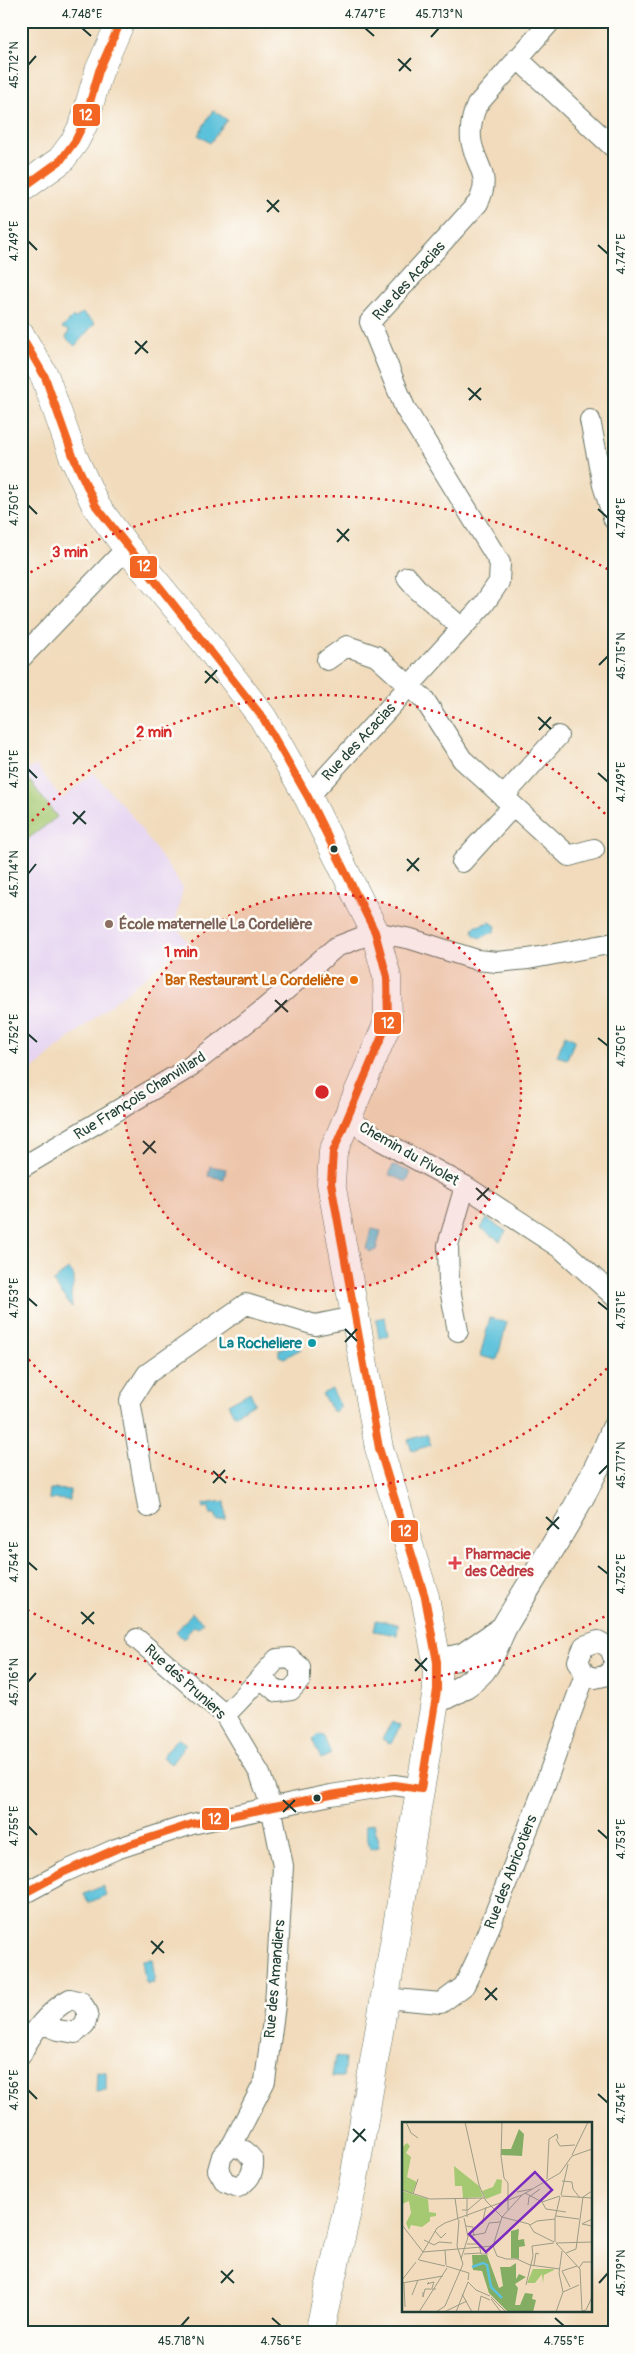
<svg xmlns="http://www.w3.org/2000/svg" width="635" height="2354" font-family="Pangolin,sans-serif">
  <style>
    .built { fill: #e5d3f1 }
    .green { fill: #a5c972; stroke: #628353 }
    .water { fill: #5cc1da; stroke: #3e7f87 }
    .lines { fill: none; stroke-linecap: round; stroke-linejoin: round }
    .minor-casing { stroke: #687464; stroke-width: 22 }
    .tertiary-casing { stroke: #687464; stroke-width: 27 }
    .secondary-casing { stroke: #687464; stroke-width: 29 }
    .minor { stroke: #fff; stroke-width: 20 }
    .tertiary { stroke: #fff; stroke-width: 25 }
    .secondary { stroke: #fff; stroke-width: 28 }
    .bus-1-casing { stroke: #fdfcf7; stroke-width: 11 }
    .bus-1 { stroke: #f26522; stroke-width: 8 }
    .ticks { fill: none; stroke: #1f3d34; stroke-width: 2 }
    .ring { fill: none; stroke: #d62828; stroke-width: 2.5; stroke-dasharray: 2.5 5 }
    .bus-dot { fill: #1f3d34; stroke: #fdfcf7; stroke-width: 2 }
    .education-dot { fill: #8d6e63; stroke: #fdfcf7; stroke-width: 2 }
    .food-dot { fill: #e8710a; stroke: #fdfcf7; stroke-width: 2 }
    .culture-dot { fill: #0f9aa8; stroke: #fdfcf7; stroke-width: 2 }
    .health-dot { fill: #e0444e; stroke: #fdfcf7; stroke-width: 2 }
    .labels { text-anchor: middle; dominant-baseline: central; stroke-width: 5; stroke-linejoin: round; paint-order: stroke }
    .street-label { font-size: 15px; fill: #1f3d34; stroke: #fdfcf7 }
    .education-label { font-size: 15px; font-weight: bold; fill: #785e54; stroke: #fdfcf7; text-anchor: start }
    .food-label { font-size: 15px; font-weight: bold; fill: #c56008; stroke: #fdfcf7; text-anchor: end }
    .culture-label { font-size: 15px; font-weight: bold; fill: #0d838f; stroke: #fdfcf7; text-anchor: end }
    .health-label { font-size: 15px; font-weight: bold; fill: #be3a42; stroke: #fdfcf7; text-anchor: start }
    .inset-river { fill: none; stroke: #5cc1da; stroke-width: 2.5 }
    .inset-road { fill: none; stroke: #9d9c86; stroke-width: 1 }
    .view { fill: #7b2cbf; fill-opacity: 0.15; stroke: #7b2cbf; stroke-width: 2.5 }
    .inset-edge { fill: none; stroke: #1f3d34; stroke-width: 2.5 }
    .centre { fill: #d62828; stroke: #fdfcf7; stroke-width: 2.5 }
    .ring-label { font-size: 15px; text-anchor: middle; font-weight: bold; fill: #d62828; stroke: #fdfcf7; stroke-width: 5; stroke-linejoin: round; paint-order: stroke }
    .line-badge { stroke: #fdfcf7; stroke-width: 2 }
    .badge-label { font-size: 14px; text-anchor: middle; font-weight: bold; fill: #fff }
    .neatline { fill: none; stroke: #1f3d34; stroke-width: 2 }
    .ticks-label { font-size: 12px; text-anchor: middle; fill: #1f3d34 }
  </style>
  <rect width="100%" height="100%" fill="#fdfcf7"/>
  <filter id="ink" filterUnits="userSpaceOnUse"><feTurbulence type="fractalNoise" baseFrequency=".02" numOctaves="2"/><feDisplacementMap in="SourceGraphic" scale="10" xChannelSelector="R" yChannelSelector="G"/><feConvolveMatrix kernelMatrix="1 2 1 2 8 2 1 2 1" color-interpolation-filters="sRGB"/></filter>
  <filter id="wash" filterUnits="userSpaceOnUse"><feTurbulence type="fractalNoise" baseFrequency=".0096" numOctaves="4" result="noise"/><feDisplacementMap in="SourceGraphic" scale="20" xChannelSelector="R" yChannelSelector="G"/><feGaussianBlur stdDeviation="1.12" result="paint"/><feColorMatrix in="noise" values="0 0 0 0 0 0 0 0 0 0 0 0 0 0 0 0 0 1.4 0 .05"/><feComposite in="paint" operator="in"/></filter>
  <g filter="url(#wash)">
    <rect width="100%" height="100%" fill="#f1dbbc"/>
    <path class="built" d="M 36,765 L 62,799 L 93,772 L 132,816 L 183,888 L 175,924 L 188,942 L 50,1054 L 21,1081 L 21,775 Z"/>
    <path class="green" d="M 30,781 L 57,817 L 21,844 L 21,788 Z"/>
    <path class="water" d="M 213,110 L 227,120 L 210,143 L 198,135 Z
      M 82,313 L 95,323 L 75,346 L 66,338 L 69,331 L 62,328 L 73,317 L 76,318 Z
      M 490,922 L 496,926 L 495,931 L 481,938 L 475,936 L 473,932 L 474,927 Z
      M 565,1035 L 575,1040 L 567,1059 L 557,1056 Z
      M 393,1165 L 411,1172 L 407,1182 L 389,1175 Z
      M 210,1166 L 226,1169 L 224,1179 L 208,1176 Z
      M 487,1219 L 506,1231 L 500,1241 L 481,1228 Z
      M 372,1229 L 381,1231 L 376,1250 L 370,1252 L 366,1248 Z
      M 68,1269 C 79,1278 72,1284 71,1295 C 71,1299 72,1304 72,1308 L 53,1282 Z
      M 385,1317 L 388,1336 L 379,1338 L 376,1319 Z
      M 490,1318 L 507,1322 L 497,1360 L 480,1356 Z
      M 297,1340 L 301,1349 L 284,1358 L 279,1356 L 279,1350 Z
      M 332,1389 L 341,1407 L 336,1411 L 332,1411 L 322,1394 Z
      M 250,1392 L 255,1403 L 234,1415 L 228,1404 Z
      M 427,1434 L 431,1445 L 412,1451 L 408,1440 Z
      M 50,1489 L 70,1490 L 70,1500 L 49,1499 Z
      M 225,1501 L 226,1520 L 218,1521 L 215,1514 L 210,1514 L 209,1507 L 204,1508 L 203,1504 Z
      M 192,1613 L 203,1622 L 198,1628 L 194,1626 L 183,1639 L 176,1632 Z
      M 376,1620 L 398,1624 L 397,1635 L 374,1631 Z
      M 392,1722 L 400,1726 L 391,1744 L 382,1739 Z
      M 319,1734 L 323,1735 L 331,1754 L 321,1759 L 312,1739 Z
      M 177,1738 L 186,1744 L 171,1764 L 162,1757 Z
      M 374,1823 L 379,1847 L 370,1849 L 365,1826 Z
      M 103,1886 L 106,1895 L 88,1903 L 84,1894 Z
      M 152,1959 L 155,1979 L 153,1979 L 154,1983 L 147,1984 L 147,1981 L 145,1981 L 142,1960 Z
      M 335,2057 L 345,2058 L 343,2077 L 332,2077 Z
      M 97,2071 L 106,2072 L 106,2091 L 96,2092 Z"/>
  </g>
  <g filter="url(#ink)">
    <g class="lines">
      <defs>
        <path id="minor" d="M 517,58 L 614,148
          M 590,420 L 603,485 L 614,520
          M 407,577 L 419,591 L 462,628
          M 21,658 L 127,548
          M 327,660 L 347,646 L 376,656 L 424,699 L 462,759 L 569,856 L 594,849
          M 308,797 L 484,604 L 499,582 L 500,563 L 405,408 L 370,322 L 478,203 C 493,174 474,165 471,139 C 470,127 472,116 477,105 L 551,21
          M 503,797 L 558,736
          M 462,862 L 513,806
          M 348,1119 L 382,1141 L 465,1186 L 562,1249 L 614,1296
          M 21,1168 L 187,1069 L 259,1013 L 336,947 L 375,932 L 411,939 L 477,960 L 497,962 L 528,959 L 614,943
          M 458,1331 L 449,1284 L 448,1245 L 465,1186
          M 148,1507 L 130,1400 L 147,1374 L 246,1304 L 315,1325 L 354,1317
          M 137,1639 L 225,1715 L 260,1774 L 271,1806 L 283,1866 L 275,2005 L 265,2081 L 232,2145 L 222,2156 L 218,2170 L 225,2182 L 238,2187 C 249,2180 254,2174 253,2160 L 245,2151 L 232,2145
          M 614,1659 L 610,1648 L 598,1641 L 584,1646 L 578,1661 L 585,1675 L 595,1678 L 608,1675 L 614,1664
          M 225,1715 C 244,1697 260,1678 277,1659 L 290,1658 L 300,1667 L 300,1680 L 291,1690 L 277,1692 L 261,1678
          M 21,1895 L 64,1872 L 116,1849 L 192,1824 L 331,1795 L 394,1785 L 421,1789
          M 383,2001 L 395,1999 L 441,2003 L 464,1986 L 477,1959 L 540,1798 L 585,1675
          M 21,2055 C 30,2034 50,2010 70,1999 L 81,2002 L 88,2013 L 85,2024 L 75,2033 L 58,2030 L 43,2024"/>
        <path id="tertiary" d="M 437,1662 L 463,1656 L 501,1630
          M 436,1701 C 453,1693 470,1685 483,1670 C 494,1656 498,1637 507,1622 C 545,1559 586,1498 614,1429"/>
        <path id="secondary" d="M 21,189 L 61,160 L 75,141 L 84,123 L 99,71 L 121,21
          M 21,336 L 45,377 L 73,456 L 96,506 L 127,548 L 205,642 L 263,718 L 308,797 L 375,932 L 387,977 L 388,1022 L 333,1152 L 331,1183 L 379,1448 L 425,1597 L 437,1662 L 437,1690 L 353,2185 L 319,2333"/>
      </defs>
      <use href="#minor" class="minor-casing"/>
      <use href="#tertiary" class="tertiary-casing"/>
      <use href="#secondary" class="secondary-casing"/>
      <use href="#minor" class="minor"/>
      <use href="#tertiary" class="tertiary"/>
      <use href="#secondary" class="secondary"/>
      <defs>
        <path id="bus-1" d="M 21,189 L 61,160 L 75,141 L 84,123 L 99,71 L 121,21
          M 21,336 L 45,377 L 73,456 L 96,506 L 263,718 L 308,797 L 375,932 L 387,977 L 388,1022 L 333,1152 L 331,1183 L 379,1448 L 425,1597 L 437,1662 L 437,1690 L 421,1789
          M 21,1895 L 64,1872 L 116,1849 L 192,1824 L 331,1795 L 394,1785 L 421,1789"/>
      </defs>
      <use href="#bus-1" class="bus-1-casing"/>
      <use href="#bus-1" class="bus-1"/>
    </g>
  </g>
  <path class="ticks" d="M 82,28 L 91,36M 365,28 L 374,36M 431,37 L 439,28M 398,59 L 411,71M 28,65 L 36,56M 399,71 L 411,58M 267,200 L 279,212M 267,212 L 279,200M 28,241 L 37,250M 598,245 L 608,254M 135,341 L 148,353M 135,354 L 147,341M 468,388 L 481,400M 469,400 L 481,388M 28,505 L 37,514M 598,509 L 608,518M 337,529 L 349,541M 337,542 L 349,529M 599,665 L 608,656M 205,671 L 218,683M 205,683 L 217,670M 538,717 L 551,729M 539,730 L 551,717M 28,769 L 37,778M 598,773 L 608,782M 73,812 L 86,824M 73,824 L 85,811M 407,859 L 419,871M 407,871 L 419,858M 28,874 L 36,864M 275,1000 L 288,1012M 275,1012 L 287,1000M 28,1034 L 37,1042M 598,1038 L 608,1046M 143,1141 L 156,1153M 143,1154 L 155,1141M 476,1188 L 489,1200M 477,1200 L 489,1188M 28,1298 L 37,1306M 598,1302 L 608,1310M 345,1329 L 357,1341M 345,1342 L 357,1329M 213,1471 L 226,1483M 599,1474 L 608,1465M 213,1483 L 225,1470M 546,1517 L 559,1529M 547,1530 L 559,1517M 28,1562 L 37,1570M 598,1566 L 608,1574M 81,1612 L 94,1624M 82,1624 L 94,1612M 415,1659 L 427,1671M 415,1671 L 427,1658M 28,1682 L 36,1673M 283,1800 L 296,1812M 283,1812 L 295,1800M 28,1826 L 37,1835M 598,1830 L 608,1839M 151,1941 L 164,1953M 152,1954 L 163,1941M 485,1988 L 497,2000M 485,2000 L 497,1988M 28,2090 L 37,2099M 598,2094 L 608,2103M 353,2129 L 366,2141M 353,2142 L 365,2129M 221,2271 L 234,2283M 221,2283 L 233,2270M 599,2283 L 608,2273M 272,2318 L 281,2326M 555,2318 L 564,2326M 181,2326 L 189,2317"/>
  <circle cx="322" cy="1092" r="199" fill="#d62828" fill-opacity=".12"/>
  <g class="ring">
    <circle cx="322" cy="1092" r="199"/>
    <path d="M612 1363A397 397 0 0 1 22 1352M22 832A397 397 0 0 1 612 821"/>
    <path d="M611 1613A596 596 0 0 1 24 1608M24 576A596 596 0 0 1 611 571"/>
  </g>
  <g class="bus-dot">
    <circle cx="334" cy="849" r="4.5"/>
    <circle cx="317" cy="1798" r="4.5"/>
  </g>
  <circle class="education-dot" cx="109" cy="924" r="5"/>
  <circle class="food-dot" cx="354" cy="980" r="5"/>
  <circle class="culture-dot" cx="312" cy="1343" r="5"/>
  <path class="health-dot" d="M452.5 1555.5h5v5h5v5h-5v5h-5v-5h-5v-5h5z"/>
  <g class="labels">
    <g class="street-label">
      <text transform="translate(409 281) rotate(-48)">Rue des Acacias</text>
      <text transform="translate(359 742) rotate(-47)">Rue des Acacias</text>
      <text transform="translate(140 1096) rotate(-32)">Rue François Chanvillard</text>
      <text transform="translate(409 1154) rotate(30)">Chemin du Pivolet</text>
      <text transform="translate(185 1682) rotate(42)">Rue des Pruniers</text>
      <text transform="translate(511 1872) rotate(-69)">Rue des Abricotiers</text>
      <text transform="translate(275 1979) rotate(-85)">Rue des Amandiers</text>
    </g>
    <g class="education-label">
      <text x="119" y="924">École maternelle La Cordelière</text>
    </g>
    <g class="food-label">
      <text x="344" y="980">Bar Restaurant La Cordelière</text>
    </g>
    <g class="culture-label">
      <text x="302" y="1343">La Rocheliere</text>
    </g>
    <g class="health-label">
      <text x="465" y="1554">Pharmacie<tspan x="465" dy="17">des Cèdres</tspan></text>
    </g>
  </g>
  <g transform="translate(402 2122)">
    <rect width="190" height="190" fill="#f1dbbc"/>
    <path d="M 5,21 L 8,24 L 4,31 L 9,35 L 5,55 L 15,60 L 10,72 L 1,68 L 0,25 ZM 52,44 L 77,64 L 81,75 L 61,76 L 60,64 L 53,64 ZM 95,57 L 100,58 L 99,71 L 84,77 L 80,69 L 91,65 ZM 0,69 L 26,77 L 27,90 L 34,91 L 34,94 L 28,95 L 28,99 L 20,105 L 9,103 L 7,108 L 4,101 L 9,91 L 7,79 L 0,82 ZM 131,147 L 152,147 L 152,148 L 142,153 L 141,161 L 140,152 L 133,161 L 125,161 Z" fill="#a5c972"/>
    <path d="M 117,7 L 122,12 L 120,34 L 99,33 L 99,27 L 109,27 ZM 117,107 L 116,118 L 122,117 L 123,124 L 117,125 L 117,137 L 109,136 L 109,109 ZM 70,133 L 85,133 L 97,166 L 101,164 L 98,145 L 108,145 L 114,141 L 114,157 L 117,152 L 124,155 L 113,162 L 116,166 L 113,183 L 118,183 L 123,171 L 131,172 L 130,177 L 134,178 L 131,190 L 106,190 L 87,171 L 80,149 L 71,148 Z" fill="#84ad64"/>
    <path class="inset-river" d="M 70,145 L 81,141 L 85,143 L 89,165 L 100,176"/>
    <path class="inset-road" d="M 4,0 L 9,11 L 16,16M 63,0 L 77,63 L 84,79 L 100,95 L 127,102 L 132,110 L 152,120M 100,0 L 99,34 L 102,56 L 106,61 L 106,88M 154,17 L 158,24 L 173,23M 170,33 L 186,0M 145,57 L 147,17 L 155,12 L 156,17M 160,59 L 170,60 L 171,67 L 178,76M 0,68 L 28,77 L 82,76M 115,70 L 130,67M 123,71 L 140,80 L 158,74M 11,72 L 16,57M 159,73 L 166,42M 159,74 L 190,76M 53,76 L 56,98M 65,76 L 65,95M 140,80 L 144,87 L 164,90M 126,83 L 127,75 L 138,67M 60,88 L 66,88 L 80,76M 154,94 L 177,97M 190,97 L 180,102 L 190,104M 80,102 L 84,85M 0,103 L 21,130 L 35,106 L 43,101 L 120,73M 128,103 L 135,99 L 153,97M 64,104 L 71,105 L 72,114M 33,109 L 39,116 L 44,111M 66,114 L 83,111 L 87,101 L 98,100M 22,118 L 32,123 L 37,120 L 50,121M 153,120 L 153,96 L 158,75M 154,121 L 178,147 L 180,189 L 184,188 L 190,175M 154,121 L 190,120M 65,122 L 77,122 L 79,132 L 86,132M 91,124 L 95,134 L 104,137 L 115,137 L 128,143 L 158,147M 43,128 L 44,143M 164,131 L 174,127 L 181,75 L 190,69M 62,132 L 79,131M 59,137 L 66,115 L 62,96M 16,138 L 21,130 L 91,124 L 100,95 L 120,73 L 158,51 L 170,34 L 190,27M 17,138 L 43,144M 132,143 L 134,131 L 137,132M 44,144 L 67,151 L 66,158M 177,146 L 181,140 L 190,140M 0,158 L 14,140M 27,160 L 25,162 L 32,160 L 30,166M 66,160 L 74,168 L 88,174M 0,161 L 41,154M 2,161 L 3,185M 124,163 L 131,134 L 130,124 L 152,121M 168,165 L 160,149 L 175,144M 21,170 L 21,175 L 23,167 L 34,167M 161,170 L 177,163M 60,172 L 70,190M 10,173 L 16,158M 89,175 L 104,190M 89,177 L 99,190M 17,190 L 45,146M 34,190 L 43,184 L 61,142 L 55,124 L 57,98M 42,190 L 65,179M 54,190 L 66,160M 76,190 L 79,174 L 88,178M 154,190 L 161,170 L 157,151 L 160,129"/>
    <path class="view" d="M 133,50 L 150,68 L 84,130 L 67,112 Z"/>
    <rect width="190" height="190" class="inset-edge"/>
  </g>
  <circle cx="322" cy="1092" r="8" class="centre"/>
  <g class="ring-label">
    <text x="70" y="557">3 min</text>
    <text x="154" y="737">2 min</text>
    <text x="181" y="957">1 min</text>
  </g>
  <g class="line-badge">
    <rect x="72" y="103" width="29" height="24" rx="5" fill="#f26522"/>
    <rect x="129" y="555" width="29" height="24" rx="5" fill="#f26522"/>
    <rect x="373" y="1011" width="29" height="24" rx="5" fill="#f26522"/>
    <rect x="390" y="1519" width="29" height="24" rx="5" fill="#f26522"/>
    <rect x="201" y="1807" width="29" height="24" rx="5" fill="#f26522"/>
  </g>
  <g class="badge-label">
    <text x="86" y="120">12</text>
    <text x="144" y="571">12</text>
    <text x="388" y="1028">12</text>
    <text x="405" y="1536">12</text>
    <text x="215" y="1824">12</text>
  </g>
  <rect width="635" height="2354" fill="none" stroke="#fdfcf7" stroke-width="55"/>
  <rect x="28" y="28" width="580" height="2298" class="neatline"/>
  <g class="ticks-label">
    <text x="82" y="18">4.748°E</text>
    <text x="365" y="18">4.747°E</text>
    <text x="439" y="18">45.713°N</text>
    <text transform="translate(14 65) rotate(-90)" y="4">45.712°N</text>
    <text transform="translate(14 241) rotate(-90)" y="4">4.749°E</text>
    <text transform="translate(621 254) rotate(-90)" y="4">4.747°E</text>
    <text transform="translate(14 505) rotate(-90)" y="4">4.750°E</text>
    <text transform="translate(621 518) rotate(-90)" y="4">4.748°E</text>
    <text transform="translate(621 656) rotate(-90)" y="4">45.715°N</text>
    <text transform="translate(14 769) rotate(-90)" y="4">4.751°E</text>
    <text transform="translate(621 782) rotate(-90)" y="4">4.749°E</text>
    <text transform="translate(14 874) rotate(-90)" y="4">45.714°N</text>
    <text transform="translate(14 1034) rotate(-90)" y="4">4.752°E</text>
    <text transform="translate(621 1046) rotate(-90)" y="4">4.750°E</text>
    <text transform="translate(14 1298) rotate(-90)" y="4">4.753°E</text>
    <text transform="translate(621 1310) rotate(-90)" y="4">4.751°E</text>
    <text transform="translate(621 1465) rotate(-90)" y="4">45.717°N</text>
    <text transform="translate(14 1562) rotate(-90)" y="4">4.754°E</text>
    <text transform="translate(621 1574) rotate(-90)" y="4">4.752°E</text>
    <text transform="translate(14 1682) rotate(-90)" y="4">45.716°N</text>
    <text transform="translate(14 1826) rotate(-90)" y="4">4.755°E</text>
    <text transform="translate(621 1839) rotate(-90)" y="4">4.753°E</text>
    <text transform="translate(14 2090) rotate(-90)" y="4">4.756°E</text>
    <text transform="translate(621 2103) rotate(-90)" y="4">4.754°E</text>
    <text transform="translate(621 2273) rotate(-90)" y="4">45.719°N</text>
    <text x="181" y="2345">45.718°N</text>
    <text x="281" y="2345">4.756°E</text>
    <text x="564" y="2345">4.755°E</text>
  </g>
</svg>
